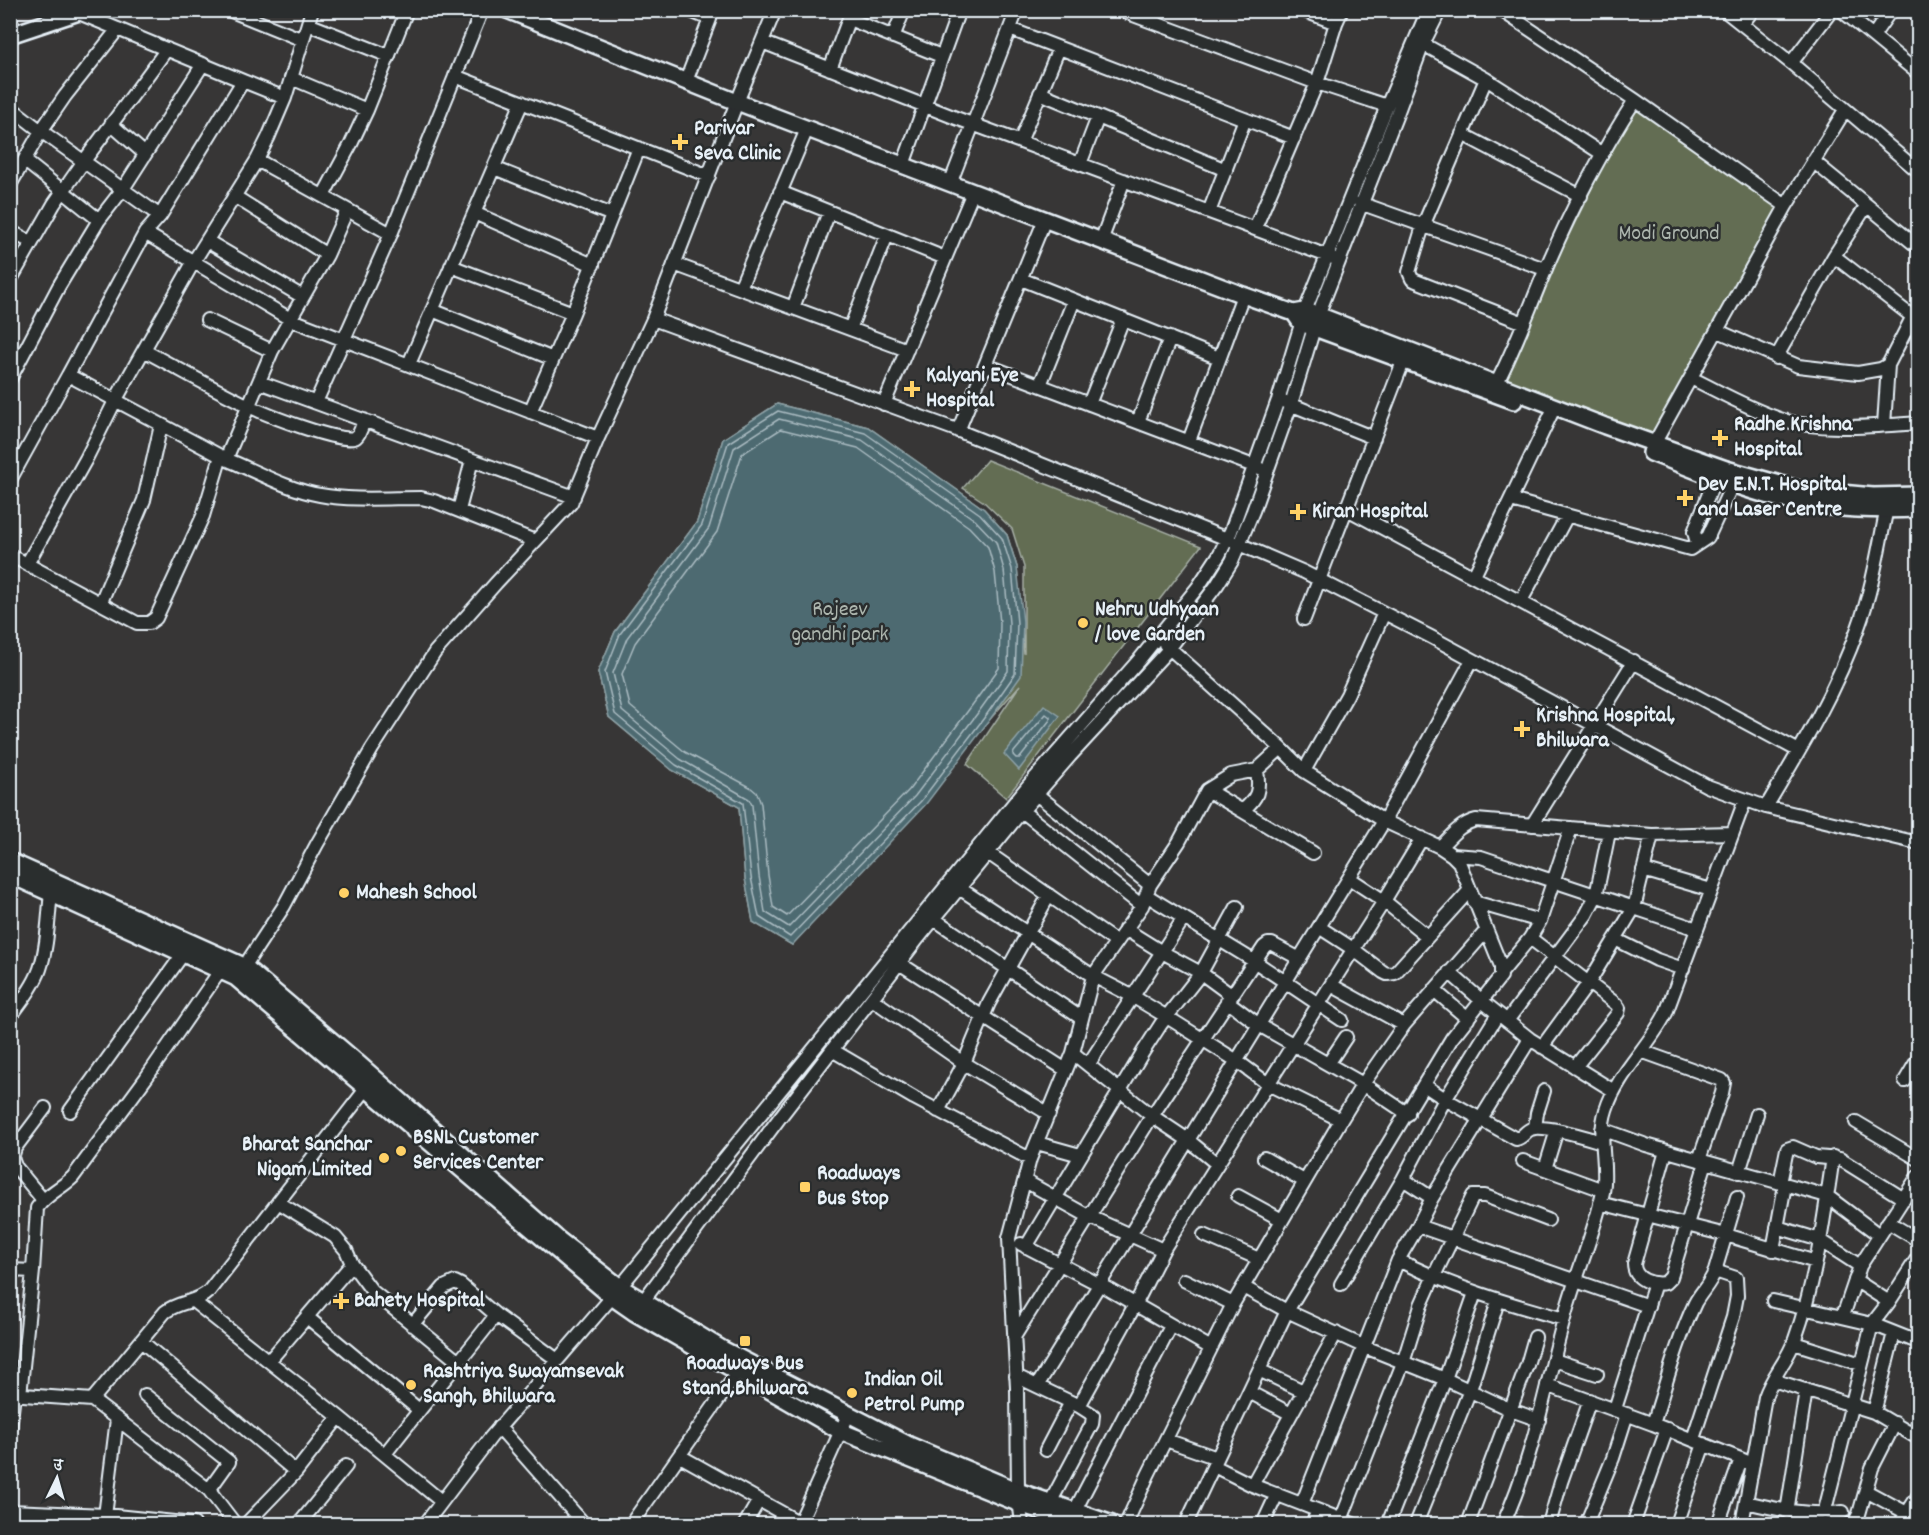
<svg xmlns="http://www.w3.org/2000/svg" width="1929" height="1535" font-family="Dekko,'Playpen Sans Deva',sans-serif">
  <style>
    .green { fill: #646d53; stroke: #a6afa6; stroke-width: 1.5 }
    .water { fill: #4e6b71; stroke: #8ca1a7; stroke-width: 1.5 }
    .lines { fill: none; stroke-linecap: round; stroke-linejoin: round }
    .shore { stroke: #aabbc2; stroke-width: 1.5 }
    .minor-casing { stroke: #e8f1f8; stroke-width: 16 }
    .major-casing { stroke: #e8f1f8; stroke-width: 20 }
    .highway-casing { stroke: #e8f1f8; stroke-width: 21 }
    .minor { stroke: #2a2d2e; stroke-width: 12 }
    .major { stroke: #2a2d2e; stroke-width: 15 }
    .highway { stroke: #2a2d2e; stroke-width: 16 }
    .poi-dot { fill: #ffd166; stroke: #2a2d2e; stroke-width: 2 }
    .labels { text-anchor: middle; dominant-baseline: central; stroke-width: 5; stroke-linejoin: round; paint-order: stroke }
    .poi-label { font-size: 22px; font-weight: bold; fill: #e8f1f8; stroke: #2a2d2e; text-anchor: start }
    .park-label { font-size: 22px; fill: #adb6ae; stroke: #2a2d2e }
  </style>
  <rect width="100%" height="100%" fill="#373636"/>
  <filter id="ink" filterUnits="userSpaceOnUse"><feTurbulence type="fractalNoise" baseFrequency=".0167" numOctaves="2"/><feDisplacementMap in="SourceGraphic" scale="12" xChannelSelector="R" yChannelSelector="G"/><feConvolveMatrix kernelMatrix="1 2 1 2 8 2 1 2 1" color-interpolation-filters="sRGB"/></filter>
  <g filter="url(#ink)">
    <path class="green" d="M 1635,100 L 1786,206 L 1656,439 L 1496,384 Z
      M 777,404 L 868,427 L 984,509 L 1007,535 L 1017,567 L 1024,654 L 1024,567 L 1012,529 L 984,502 L 963,488 L 987,460 L 1201,546 L 1006,798 L 967,764 L 1020,685 L 792,945 L 753,922 L 745,878 L 739,807 L 672,770 L 609,717 L 598,672 L 615,632 L 697,522 L 723,439 Z"/>
    <path class="water" d="M 777,404 L 868,427 L 984,509 L 1007,535 L 1017,567 L 1023,622 L 1021,676 L 991,718 L 926,804 L 792,945 L 753,922 L 745,878 L 739,807 L 672,770 L 609,717 L 598,672 L 615,632 L 697,522 L 723,439 Z
      M 1044,705 L 1060,716 L 1019,770 L 1004,754 Z"/>
    <g class="lines">
      <path class="shore" d="M 778,411 L 865,433 L 980,514 L 1002,538 L 1012,569 L 1017,623 L 1015,674 L 987,714 L 921,801 L 790,937 L 759,917 L 751,877 L 743,803 L 676,765 L 615,714 L 605,672 L 620,634 L 702,525 L 728,443 Z
        M 779,419 L 862,440 L 975,520 L 996,542 L 1004,570 L 1009,623 L 1008,671 L 980,710 L 915,796 L 789,927 L 765,912 L 759,876 L 752,805 L 749,799 L 680,759 L 622,711 L 613,673 L 627,638 L 709,528 L 734,448 Z
        M 781,429 L 858,448 L 969,527 L 988,547 L 995,572 L 1000,623 L 999,668 L 973,704 L 909,790 L 787,916 L 773,907 L 768,875 L 761,804 L 757,793 L 750,787 L 685,752 L 630,706 L 622,674 L 635,643 L 717,532 L 742,454 Z
        M 1046,714 L 1050,717 L 1050,720 L 1020,758 L 1016,758 L 1013,755 L 1014,752 Z"/>
      <defs>
        <path id="minor" d="M 229,10 L 303,40
          M 775,10 L 737,102 L 653,319 L 954,429 L 1227,539 L 1304,572 L 1431,637 L 1707,786 L 1766,807 L 1918,843
          M 1120,10 L 1317,83 L 1387,106
          M 1302,10 L 1336,23
          M 1501,10 L 1635,100 L 1786,206
          M 1724,10 L 1791,63 L 1918,171
          M 1841,10 L 1918,73
          M 79,13 L 243,81 L 160,216 L 145,233 L 290,319 L 598,438
          M 849,19 L 941,56
          M 308,24 L 389,56
          M 1742,24 L 1753,10
          M 1010,29 L 1294,138
          M 1873,36 L 1891,10
          M 893,37 L 904,10
          M 762,42 L 956,118 L 1333,258
          M 1423,44 L 1486,79 L 1601,153
          M 1791,63 L 1832,10
          M 830,69 L 852,10
          M 455,76 L 709,176
          M 291,78 L 367,110
          M 1486,79 L 1423,226 L 1409,272 L 1412,279 L 1416,281 L 1524,323
          M 243,81 L 285,98 L 312,10
          M 686,81 L 710,19 L 688,10
          M 1040,93 L 1226,170
          M 10,107 L 41,131 L 160,216
          M 111,124 L 145,154
          M 1462,134 L 1581,196
          M 1020,142 L 1059,48
          M 257,160 L 391,234
          M 25,161 L 99,220
          M 1813,161 L 1918,247
          M 1080,164 L 1098,117
          M 903,165 L 959,10
          M 494,168 L 612,215
          M 950,184 L 1017,10
          M 10,185 L 41,131 L 65,96 L 118,29
          M 780,192 L 945,258
          M 234,196 L 327,255
          M 323,196 L 351,144 L 367,110 L 407,10
          M 1360,203 L 1545,269
          M 347,210 L 327,255 L 272,351 L 226,459 C 255,471 289,490 320,495 C 353,501 388,498 421,498 L 434,501 L 535,541
          M 1209,212 L 1245,119
          M 474,213 L 593,265
          M 1255,228 L 1317,83 L 1336,23 L 1342,10
          M 10,231 L 31,242
          M 145,233 L 68,375 L 226,459
          M 207,241 L 303,297
          M 1101,241 L 1124,180
          M 1834,256 L 1918,321
          M 674,264 L 907,350
          M 451,266 L 573,313
          M 1021,279 L 1219,358
          M 10,281 L 54,204 L 84,161 L 167,49
          M 740,288 L 807,129
          M 793,308 L 829,212
          M 432,310 L 553,359
          M 207,320 L 272,351
          M 850,329 L 887,235
          M 1718,331 L 1798,366 L 1858,373 L 1881,369 L 1888,365 L 1913,316
          M 145,351 C 179,369 212,388 247,405 C 262,413 345,446 356,437 C 361,433 362,425 364,420
          M 1776,358 L 1834,256 L 1867,205
          M 409,364 L 522,102
          M 986,365 L 1259,468
          M 1691,378 C 1720,392 1749,409 1780,419 C 1820,432 1876,426 1918,423
          M 10,379 L 59,286 L 99,220 L 123,189 L 203,64
          M 259,382 L 574,497
          M 1040,385 L 1074,300
          M 1493,390 C 1514,352 1528,311 1545,271 C 1570,211 1600,154 1635,100
          M 316,402 L 391,234 L 482,10
          M 1285,402 L 1374,438
          M 884,404 L 973,192
          M 1089,404 L 1123,319
          M 530,412 L 573,313 L 639,148
          M 1138,422 L 1170,338
          M 1884,425 L 1888,365
          M 958,431 L 1045,219
          M 1189,441 L 1243,295
          M 1650,451 L 1786,206 L 1845,110
          M 10,480 L 68,375
          M 1511,500 L 1690,549 L 1708,537 L 1732,485
          M 1347,509 L 1799,751
          M 459,510 L 472,460
          M 1697,543 L 1694,532 L 1715,478
          M 10,555 L 137,623 L 149,623 L 156,618 L 203,516 L 221,456
          M 27,564 L 86,459 L 115,401 L 194,261 L 257,160 L 268,138 L 285,98
          M 1474,576 L 1555,406
          M 1521,601 L 1567,516
          M 101,602 L 144,500 L 161,425
          M 1304,619 L 1406,354
          M 1165,644 L 1281,748 L 1304,771 L 1384,821 L 1472,660
          M 1304,771 L 1347,695 L 1384,613
          M 1030,789 L 1150,885
          M 1207,790 L 1313,853
          M 1766,807 C 1800,750 1836,691 1858,628 C 1873,588 1879,545 1888,503
          M 1022,811 L 1142,906
          M 1242,811 C 1258,798 1260,791 1257,770
          M 1532,825 L 1634,661
          M 1440,847 C 1451,836 1460,824 1476,820 L 1652,835 L 1732,833
          M 988,853 L 1116,942
          M 1452,855 L 1481,857 L 1697,929
          M 1643,870 L 1711,890
          M 1349,878 L 1384,901 L 1427,936
          M 959,888 L 1093,976 L 1132,996 L 1167,1017 L 1237,1061 L 1268,1084 L 1341,1120
          M 1146,895 L 1254,961 L 1342,1020
          M 1474,902 L 1540,921
          M 934,919 L 1081,1018
          M 1319,927 L 1353,949 L 1383,972 L 1387,974 L 1395,973 L 1469,891
          M 1125,929 L 1162,952 L 1201,973 L 1231,995
          M 1530,938 L 1616,1004 L 1619,1008 L 1618,1013 L 1575,1067
          M 1615,939 L 1657,960 L 1683,969
          M 899,963 L 1066,1070
          M 1449,972 L 1482,1001 L 1530,1039 L 1614,1091
          M 1502,972 L 1530,938 L 1540,921 L 1571,828
          M 240,973 L 284,906 L 317,844 L 372,749 L 435,652 L 496,583 L 571,503 L 598,438 L 653,319
          M 1331,985 L 1404,1025
          M 1434,990 L 1468,1019
          M 872,999 L 964,1063 L 1049,1114
          M 1227,1001 L 1259,1025 L 1363,1084 L 1408,1114
          M 10,1017 C 21,1002 34,986 40,969 C 48,945 48,918 51,893
          M 1507,1021 L 1586,915 L 1596,896 L 1609,832
          M 1542,1047 L 1588,984 L 1634,908 L 1652,835
          M 832,1050 L 914,1098 L 1030,1159
          M 1641,1051 L 1722,1080 L 1724,1083 L 1722,1093 L 1699,1160
          M 1073,1053 L 1152,1116 L 1188,1140 L 1217,1164
          M 1328,1064 L 1346,1037
          M 1088,1065 L 1184,918
          M 1905,1081 L 1918,1059
          M 1424,1085 L 1445,1099 L 1516,1139 C 1523,1138 1525,1131 1531,1129 C 1544,1124 1588,1138 1602,1142
          M 70,1111 L 183,954
          M 938,1111 L 964,1063 L 989,1003 L 1049,895
          M 1856,1122 L 1918,1159
          M 1535,1128 L 1537,1113 L 1544,1091
          M 1602,1129 L 1646,1145 L 1827,1196 L 1879,1235
          M 1037,1143 L 1080,1155
          M 1666,1151 L 1634,1264 C 1634,1280 1652,1285 1665,1283 L 1671,1277 L 1706,1162
          M 1264,1158 L 1304,1181
          M 1523,1161 L 1603,1190
          M 1545,1169 L 1557,1130
          M 1739,1172 L 1757,1114
          M 1403,1179 L 1432,1198
          M 1025,1181 L 1088,1216 L 1163,1250
          M 1780,1183 L 1787,1149 L 1793,1147 L 1816,1157 L 1840,1159 L 1904,1199
          M 1238,1196 L 1282,1220
          M 43,1200 L 15,1166 L 12,1158 L 15,1148 L 45,1108
          M 278,1202 L 335,1237 L 346,1250 L 352,1264 L 372,1291 L 460,1363
          M 1600,1203 L 1726,1235 L 1816,1262
          M 1888,1222 L 1918,1240
          M 1418,1226 L 1648,1306
          M 1777,1227 L 1820,1240 L 1860,1266
          M 1204,1235 L 1259,1259
          M 1021,1244 L 1110,1290 L 1211,1348
          M 1026,1247 L 1143,1052 L 1161,1024 L 1201,973 L 1237,907
          M 1773,1250 L 1785,1185
          M 1398,1260 C 1452,1287 1506,1303 1564,1319
          M 10,1270 L 33,1271
          M 1184,1280 L 1233,1304
          M 1855,1280 L 1889,1302
          M 1341,1284 L 1403,1179 L 1443,1103 L 1498,1014
          M 1243,1287 L 1287,1311 L 1365,1347 L 1445,1379 L 1511,1410 L 1539,1420
          M 193,1301 L 339,1417 L 441,1501
          M 1773,1301 L 1872,1324 L 1915,1341 L 1918,1341
          M 638,1308 L 781,1116 L 916,941 L 1022,811 L 1070,756 L 1169,649 L 1217,585 L 1232,561 L 1253,511 L 1291,404 L 1318,315 L 1397,114 L 1423,44 L 1440,10
          M 1843,1316 L 1860,1266 L 1918,1176
          M 307,1317 L 419,1410
          M 412,1325 L 444,1287 L 455,1282 L 461,1285 L 496,1315 L 556,1359
          M 1014,1337 L 1152,1116 L 1264,947 L 1268,944 L 1272,944 L 1300,959
          M 141,1341 L 296,1472
          M 1794,1343 L 1861,1364
          M 1554,1360 L 1597,1374
          M 269,1361 L 352,1264
          M 1259,1370 L 1303,1391
          M 1016,1376 L 1079,1406 L 1093,1415 L 1092,1424 L 1050,1503 L 1048,1510
          M 1773,1380 L 1874,1412 L 1918,1438
          M 1547,1385 L 1653,1424 L 1753,1464
          M 1037,1386 C 1151,1197 1269,1010 1384,821 L 1440,847 L 1452,855 L 1459,862 L 1501,966 L 1501,976 L 1452,1038 L 1287,1311 L 1186,1524
          M 1249,1392 L 1291,1414
          M 10,1394 L 92,1400 L 117,1419
          M 20,1395 L 33,1271 L 37,1208 C 45,1195 62,1188 73,1177 L 146,1078 L 220,971
          M 145,1395 L 229,1462 L 209,1490
          M 92,1400 L 165,1312 C 179,1301 197,1303 209,1291 L 366,1089
          M 1079,1406 L 1135,1305 L 1163,1250 L 1384,901 L 1422,838
          M 1615,1409 L 1655,1283
          M 1874,1412 L 1894,1333
          M 1653,1424 C 1666,1384 1677,1341 1695,1303 C 1701,1292 1710,1284 1715,1271 L 1737,1197
          M 499,1427 L 584,1524
          M 10,1429 L 14,1394
          M 1913,1434 L 1918,1423
          M 1693,1439 L 1733,1317 L 1737,1296 L 1736,1278 L 1715,1271
          M 1166,1440 L 1217,1458
          M 1046,1450 L 1071,1402
          M 385,1454 C 421,1407 460,1362 496,1315
          M 680,1456 L 800,1523
          M 1214,1466 L 1252,1485 L 1353,1524
          M 1252,1485 L 1336,1333
          M 1866,1491 L 1918,1519
          M 1746,1502 C 1779,1510 1809,1516 1843,1512
          M 1302,1504 L 1398,1260 L 1418,1226 L 1432,1198 L 1530,1039
          M 10,1511 L 106,1515 L 194,1524
          M 1787,1512 L 1806,1390
          M 1824,1514 L 1872,1324 L 1889,1302 L 1918,1257
          M 1071,1518 L 1171,1326
          M 1341,1520 L 1403,1363 L 1421,1305 L 1433,1278 L 1473,1196 L 1485,1196 L 1548,1220
          M 1505,1521 L 1520,1524
          M 104,1524 L 117,1419 L 209,1490 L 235,1524
          M 246,1524 L 296,1472 L 339,1417
          M 299,1524 L 346,1466
          M 425,1524 L 491,1437 L 612,1297 L 1027,787 L 1139,660 L 1198,587 L 1219,555 L 1231,531 L 1278,400 L 1305,311 L 1387,106 L 1428,10
          M 631,1524 L 738,1372
          M 745,1524 L 759,1500
          M 799,1524 L 848,1415
          M 1022,1524 L 1018,1491 L 1017,1388 L 1009,1238 L 1030,1159 L 1073,1053 L 1093,976 L 1142,906 L 1150,885 L 1179,842 L 1207,790 L 1231,775 L 1257,770 L 1281,748
          M 1126,1524 L 1148,1475 L 1233,1304 L 1341,1120 L 1363,1084 L 1404,1025 L 1486,931
          M 1263,1524 L 1277,1494
          M 1312,1524 L 1318,1511
          M 1388,1524 L 1445,1379 L 1475,1293
          M 1416,1524 L 1470,1390 L 1498,1301
          M 1468,1524 L 1527,1365 L 1535,1337
          M 1503,1524 C 1533,1459 1545,1388 1564,1319 C 1575,1276 1594,1235 1603,1192 C 1608,1165 1597,1137 1606,1110 C 1617,1074 1649,1047 1666,1013 L 1745,800
          M 1549,1524 L 1561,1482 L 1590,1400
          M 1586,1524 L 1613,1458 L 1627,1414
          M 1635,1524 L 1635,1519 L 1667,1429
          M 1676,1524 L 1704,1444
          M 1718,1524 L 1741,1459
          M 1742,1524 L 1765,1397 C 1772,1376 1788,1360 1795,1339 C 1816,1281 1824,1218 1833,1157
          M 1854,1524 L 1859,1514 L 1872,1468 L 1895,1423
          M 1900,1524 L 1918,1496"/>
        <path id="major" d="M 507,10 L 737,102 L 1243,295 L 1294,313 L 1305,311 L 1318,315 L 1605,426 L 1726,469 L 1798,489 L 1873,496 L 1918,495
          M 10,35 L 85,10
          M 1294,313 L 1301,323 L 1514,401
          M 1651,453 C 1693,469 1734,487 1777,498 C 1822,509 1872,511 1918,509
          M 10,861 L 244,966 L 350,1056 L 559,1240 L 620,1287 L 724,1350 L 909,1445 L 1018,1491 L 1112,1524
          M 10,875 L 236,978 L 612,1297 L 635,1313 L 840,1431 L 1020,1504 L 1078,1524"/>
        <path id="highway" d="M 414,1130 L 423,1121"/>
      </defs>
      <use href="#minor" class="minor-casing"/>
      <use href="#major" class="major-casing"/>
      <use href="#highway" class="highway-casing"/>
      <use href="#minor" class="minor"/>
      <use href="#major" class="major"/>
      <use href="#highway" class="highway"/>
    </g>
  </g>
  <g class="poi-dot">
    <path d="M677 133h6v6h6v6h-6v6h-6v-6h-6v-6h6z"/>
    <path d="M909 380h6v6h6v6h-6v6h-6v-6h-6v-6h6z"/>
    <path d="M1717 429h6v6h6v6h-6v6h-6v-6h-6v-6h6z"/>
    <path d="M1682 489h6v6h6v6h-6v6h-6v-6h-6v-6h6z"/>
    <path d="M1295 503h6v6h6v6h-6v6h-6v-6h-6v-6h6z"/>
    <circle cx="1083" cy="623" r="6"/>
    <path d="M1519 720h6v6h6v6h-6v6h-6v-6h-6v-6h6z"/>
    <circle cx="344" cy="893" r="6"/>
    <circle cx="401" cy="1151" r="6"/>
    <circle cx="384" cy="1158" r="6"/>
    <rect x="799" y="1181" width="12" height="12" rx="3"/>
    <path d="M338 1292h6v6h6v6h-6v6h-6v-6h-6v-6h6z"/>
    <rect x="739" y="1335" width="12" height="12" rx="3"/>
    <circle cx="411" cy="1385" r="6"/>
    <circle cx="852" cy="1393" r="6"/>
  </g>
  <g class="labels">
    <g class="poi-label">
      <text x="694" y="129">Parivar<tspan x="694" dy="25">Seva Clinic</tspan></text>
      <text x="926" y="376">Kalyani Eye<tspan x="926" dy="25">Hospital</tspan></text>
      <text x="1734" y="425">Radhe Krishna<tspan x="1734" dy="25">Hospital</tspan></text>
      <text x="1698" y="485">Dev E.N.T. Hospital<tspan x="1698" dy="25">and Laser Centre</tspan></text>
      <text x="1312" y="512">Kiran Hospital</text>
      <text x="1095" y="610">Nehru Udhyaan<tspan x="1095" dy="25">/ love Garden</tspan></text>
      <text x="1536" y="716">Krishna Hospital,<tspan x="1536" dy="25">Bhilwara</tspan></text>
      <text x="356" y="893">Mahesh School</text>
      <text x="413" y="1138">BSNL Customer<tspan x="413" dy="25">Services Center</tspan></text>
      <text x="372" y="1145" text-anchor="end">Bharat Sanchar<tspan x="372" dy="25">Nigam Limited</tspan></text>
      <text x="817" y="1174">Roadways<tspan x="817" dy="25">Bus Stop</tspan></text>
      <text x="354" y="1301">Bahety Hospital</text>
      <text x="745" y="1364" text-anchor="middle">Roadways Bus<tspan x="745" dy="25">Stand,Bhilwara</tspan></text>
      <text x="423" y="1372">Rashtriya Swayamsevak<tspan x="423" dy="25">Sangh, Bhilwara</tspan></text>
      <text x="864" y="1380">Indian Oil<tspan x="864" dy="25">Petrol Pump</tspan></text>
    </g>
    <g class="park-label">
      <text x="1669" y="234">Modi Ground</text>
      <text x="840" y="610">Rajeev<tspan x="840" dy="25">gandhi park</tspan></text>
    </g>
  </g>
  <rect width="1929" height="1535" fill="none" stroke="#2a2d2e" stroke-width="36"/>
  <rect x="18" y="18" width="1893" height="1499" fill="none" stroke="#e8f1f8" stroke-width="2" filter="url(#ink)"/>
  <g transform="translate(57 1478) rotate(5)" stroke="#2a2d2e" stroke-width="4.5" paint-order="stroke">
  <path d="M0-4.5L10 22L0 15L-10 22Z" fill="#e8f1f8"/>
  <text y="-9" font-size="16" font-weight="bold" text-anchor="middle" fill="#e8f1f8">उ</text>
  </g>
</svg>
